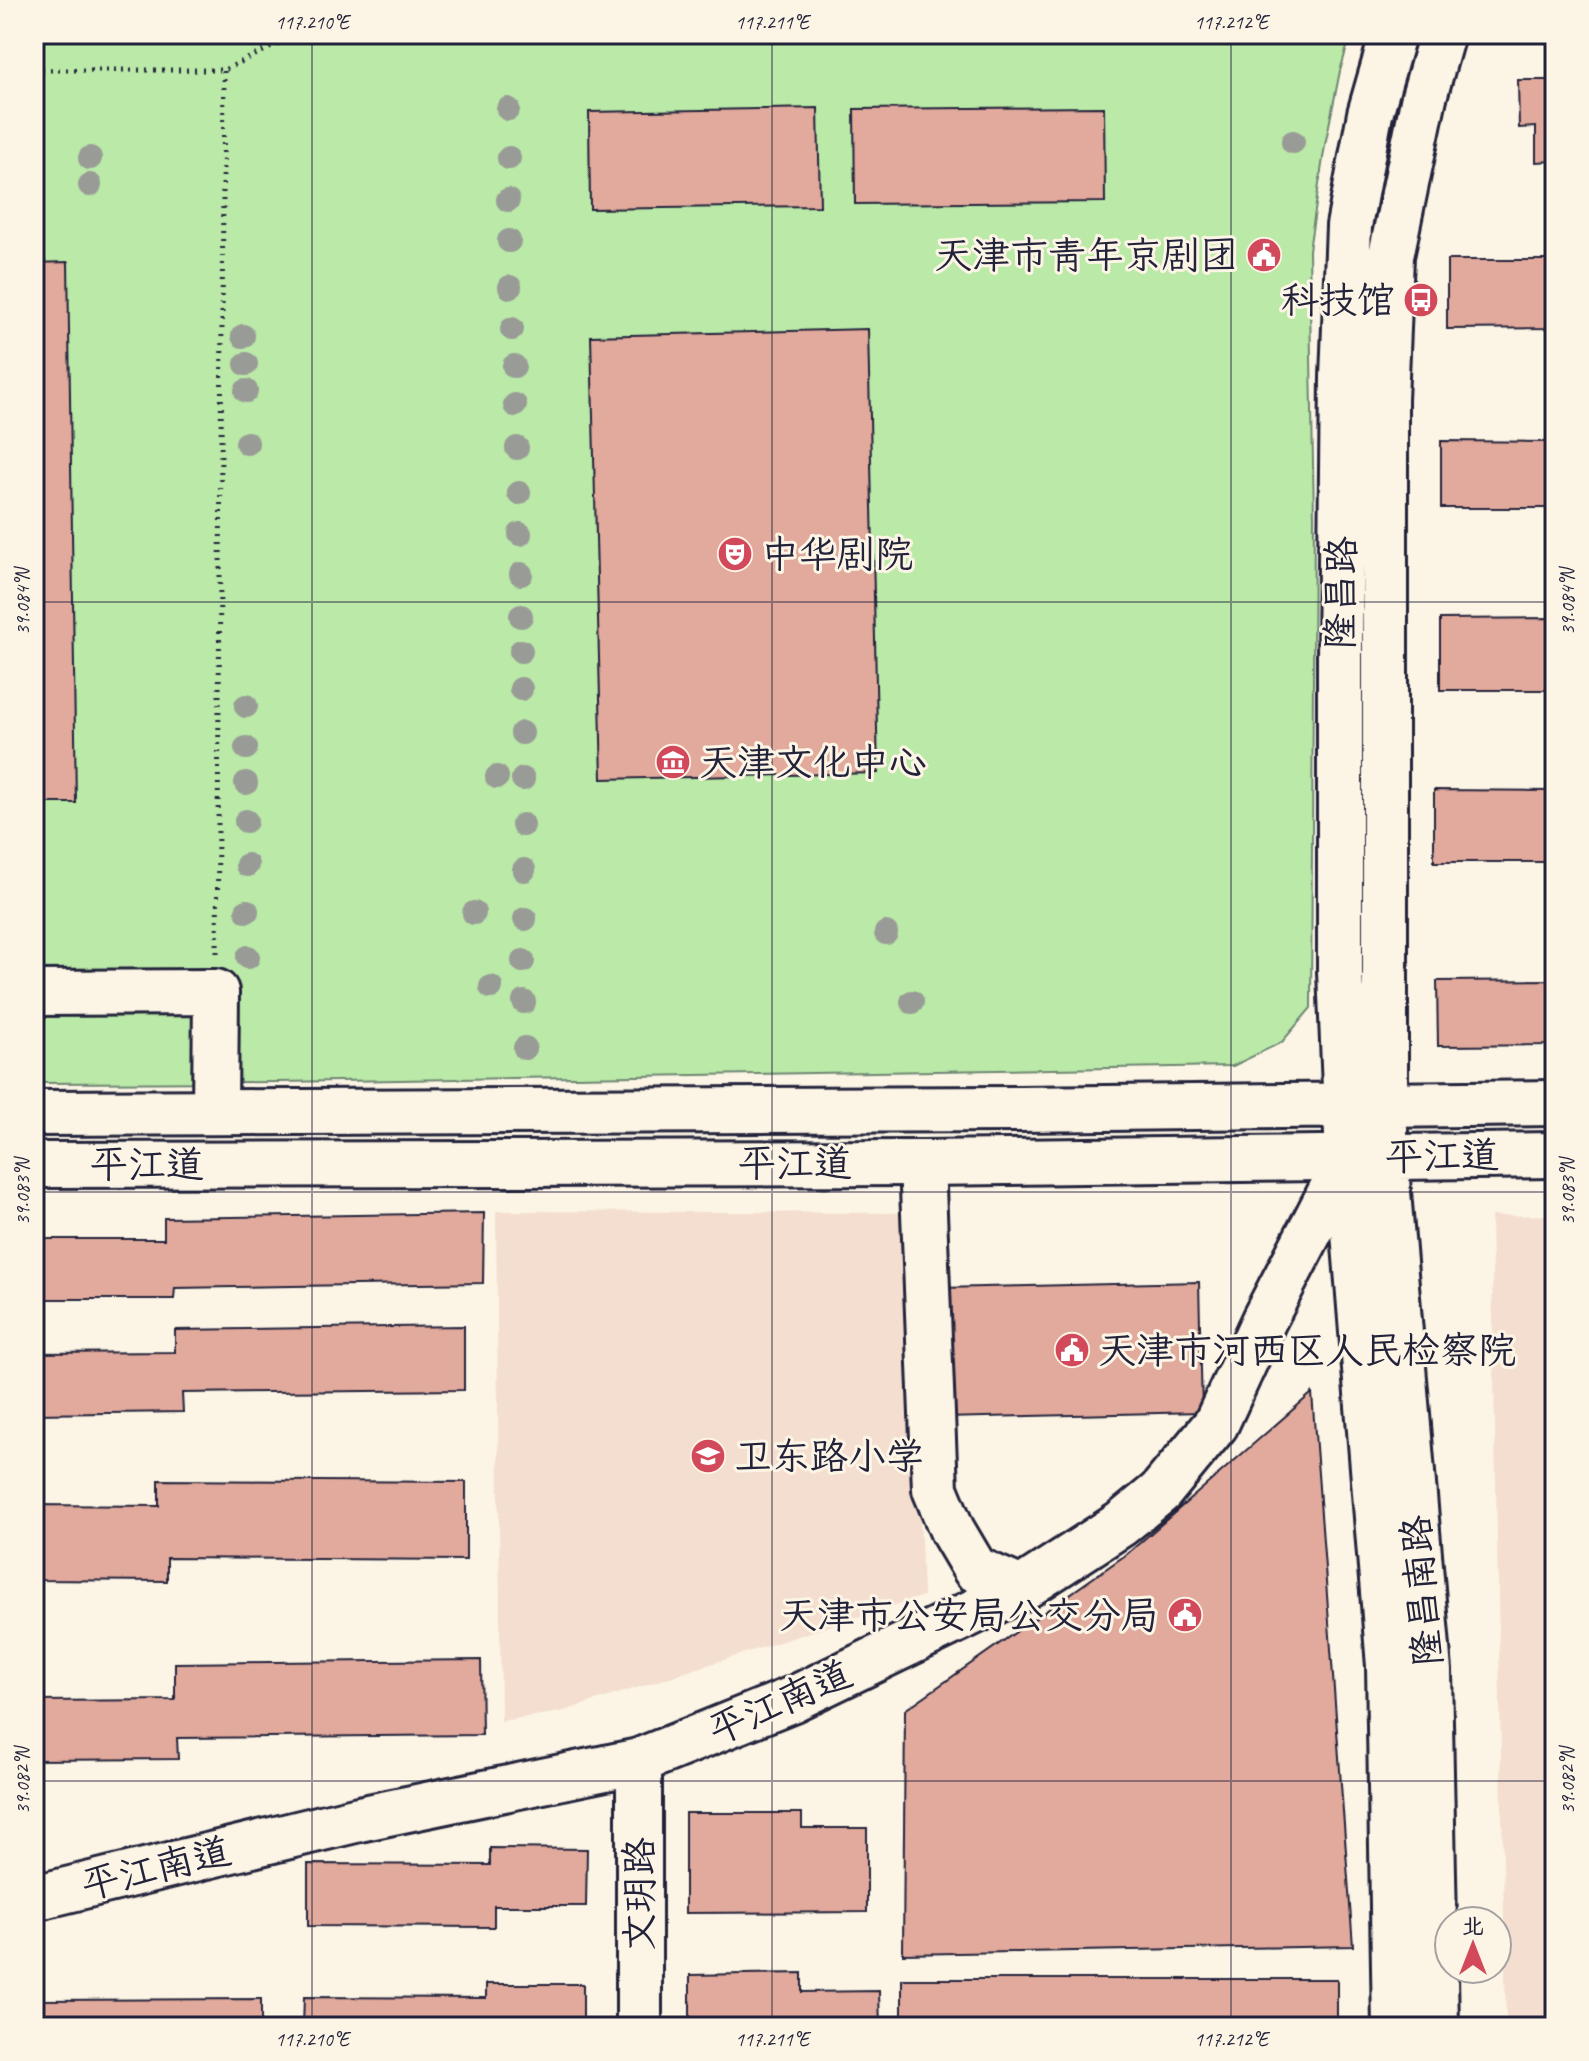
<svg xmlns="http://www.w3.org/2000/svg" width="1589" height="2061" font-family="Caveat,'LXGW WenKai TC',sans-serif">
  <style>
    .built { fill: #f4decf }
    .green { fill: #bae9a8; stroke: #6e8672; stroke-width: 2 }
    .building { fill: #e2aa9c; stroke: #22223b; stroke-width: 2 }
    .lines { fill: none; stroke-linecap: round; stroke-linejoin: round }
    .minor-casing { stroke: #22223b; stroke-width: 50 }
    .major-casing { stroke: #22223b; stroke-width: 50 }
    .path { stroke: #22223b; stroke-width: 5; stroke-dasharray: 2 6; stroke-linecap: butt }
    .minor { stroke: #fcf5e5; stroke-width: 44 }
    .major { stroke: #fcf5e5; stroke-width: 44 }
    .tree { fill: #999c96 }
    .ticks { fill: none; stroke: #22223b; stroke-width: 2; stroke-opacity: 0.45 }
    .labels { text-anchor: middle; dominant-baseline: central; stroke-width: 6; stroke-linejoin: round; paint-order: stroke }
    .poi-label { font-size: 38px; fill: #22223b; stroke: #fcf5e5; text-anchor: start }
    .street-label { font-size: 38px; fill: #22223b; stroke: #fcf5e5 }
    .neatline { fill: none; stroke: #22223b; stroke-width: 3 }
    .ticks-label { font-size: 20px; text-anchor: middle; fill: #22223b }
  </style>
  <rect width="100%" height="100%" fill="#fcf5e5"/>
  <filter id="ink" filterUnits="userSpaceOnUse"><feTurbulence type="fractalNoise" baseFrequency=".0125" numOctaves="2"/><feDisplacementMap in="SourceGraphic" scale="16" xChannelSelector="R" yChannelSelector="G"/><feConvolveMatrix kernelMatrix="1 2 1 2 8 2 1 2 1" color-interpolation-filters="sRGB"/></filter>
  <g filter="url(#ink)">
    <path class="built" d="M 496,1211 L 909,1213 L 923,1596 L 561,1712 L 501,1721 Z
      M 1555,1215 L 1555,2027 L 1506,2027 L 1491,1216 Z"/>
    <path class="green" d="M 34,34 L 1351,34 L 1340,71 L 1325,145 L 1309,250 L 1314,517 L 1311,1008 L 1282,1042 L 1233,1066 L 279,1082 L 34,1083 Z"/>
    <path class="building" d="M 1518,80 L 1555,80 L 1555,161 L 1536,162 L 1536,127 L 1519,128 Z
      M 1104,107 L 1105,202 L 855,204 L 854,109 Z
      M 818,108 L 820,206 L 590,209 L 589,112 Z
      M 1447,260 L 1555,260 L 1555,328 L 1447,329 Z
      M 68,262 L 76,803 L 34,803 L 34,263 Z
      M 868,329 L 878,773 L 602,779 L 591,336 Z
      M 1441,441 L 1555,442 L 1555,508 L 1441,508 Z
      M 1555,618 L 1555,690 L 1440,690 L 1440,619 Z
      M 1434,790 L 1555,791 L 1555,862 L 1434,862 Z
      M 1555,980 L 1555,1045 L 1438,1046 L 1437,981 Z
      M 484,1213 L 483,1283 L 175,1288 L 174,1299 L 34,1299 L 34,1239 L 164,1239 L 164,1218 Z
      M 1199,1282 L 1202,1412 L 944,1418 L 941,1288 Z
      M 464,1326 L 464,1390 L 182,1393 L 183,1412 L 34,1414 L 34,1353 L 175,1352 L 175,1330 Z
      M 1312,1393 L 1353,1946 L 903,1954 L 905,1710 L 1127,1554 Z
      M 159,1480 L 466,1482 L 466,1560 L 167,1558 L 167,1581 L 34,1580 L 34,1505 L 159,1506 Z
      M 481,1660 L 482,1735 L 177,1738 L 178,1759 L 34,1760 L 34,1701 L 175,1700 L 175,1663 Z
      M 685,1813 L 802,1813 L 802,1828 L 867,1828 L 867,1912 L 685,1913 Z
      M 490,1848 L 587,1849 L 586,1906 L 494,1906 L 494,1927 L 308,1926 L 308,1864 L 490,1865 Z
      M 802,1973 L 802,1992 L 879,1991 L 880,2027 L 690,2027 L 690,1975 Z
      M 902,1979 L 1337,1979 L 1337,2027 L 902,2027 Z
      M 486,1984 L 583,1984 L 583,2027 L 303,2027 L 304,1997 L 486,1998 Z
      M 261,1999 L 261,2027 L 34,2027 L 34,2000 Z"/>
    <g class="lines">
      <defs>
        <path id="minor" d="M 34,993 L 216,992 L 215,1112
          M 922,1163 L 935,1489 L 952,1530 L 975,1569 L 1021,1589
          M 34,1898 L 359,1819 L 639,1761 L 793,1699 L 1021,1589 L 1121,1524 L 1160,1492 L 1216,1424 L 1264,1320 L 1348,1158
          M 639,2027 L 639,1761"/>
        <path id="major" d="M 1393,34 L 1370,114 L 1349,226 L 1343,377 L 1340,658 L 1340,971 L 1348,1158 L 1389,1666 L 1395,2027
          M 34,1113 L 1018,1109 L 1555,1103
          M 34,1165 L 922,1163 L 1555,1155
          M 1436,2027 L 1429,1671 L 1385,1157 L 1385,400 L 1391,256 L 1424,97 L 1442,34"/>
      </defs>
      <use href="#minor" class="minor-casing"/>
      <use href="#major" class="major-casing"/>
      <path class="path" d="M 34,70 L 224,70 L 299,34
        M 217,953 L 224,70"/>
      <use href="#minor" class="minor"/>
      <use href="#major" class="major"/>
    </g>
    <g class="tree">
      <circle cx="508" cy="109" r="12"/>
      <circle cx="1293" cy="142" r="12"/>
      <circle cx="90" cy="158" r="12"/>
      <circle cx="509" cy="158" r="12"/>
      <circle cx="90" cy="185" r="12"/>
      <circle cx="508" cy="200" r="12"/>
      <circle cx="509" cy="241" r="12"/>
      <circle cx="510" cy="287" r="12"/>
      <circle cx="512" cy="329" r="12"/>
      <circle cx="243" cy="336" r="12"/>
      <circle cx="246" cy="364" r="12"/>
      <circle cx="514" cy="366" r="12"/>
      <circle cx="246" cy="391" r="12"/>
      <circle cx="515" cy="405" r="12"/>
      <circle cx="247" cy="443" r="12"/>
      <circle cx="517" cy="448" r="12"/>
      <circle cx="519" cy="493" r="12"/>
      <circle cx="520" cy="534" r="12"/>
      <circle cx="521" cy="574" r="12"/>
      <circle cx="521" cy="616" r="12"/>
      <circle cx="521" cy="651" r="12"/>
      <circle cx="521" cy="689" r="12"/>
      <circle cx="246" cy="706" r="12"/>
      <circle cx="522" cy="733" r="12"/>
      <circle cx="246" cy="748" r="12"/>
      <circle cx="497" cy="777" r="12"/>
      <circle cx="523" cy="779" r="12"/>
      <circle cx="246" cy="783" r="12"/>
      <circle cx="246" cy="821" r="12"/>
      <circle cx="523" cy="825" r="12"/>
      <circle cx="247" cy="865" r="12"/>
      <circle cx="524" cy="870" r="12"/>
      <circle cx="247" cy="911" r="12"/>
      <circle cx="474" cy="913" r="12"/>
      <circle cx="525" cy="919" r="12"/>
      <circle cx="886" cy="933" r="12"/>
      <circle cx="248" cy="957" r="12"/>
      <circle cx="523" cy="961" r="12"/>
      <circle cx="491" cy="987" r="12"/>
      <circle cx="524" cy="1002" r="12"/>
      <circle cx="912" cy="1002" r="12"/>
      <circle cx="525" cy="1048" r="12"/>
    </g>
  </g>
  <path class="ticks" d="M 312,34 L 312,2027M 772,34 L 772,2027M 1231,34 L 1231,2027M 34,602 L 1555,602M 34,1192 L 1555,1192M 34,1781 L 1555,1781"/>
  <defs>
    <symbol id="civic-disc" viewBox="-11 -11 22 22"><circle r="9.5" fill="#d1495b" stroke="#fcf5e5"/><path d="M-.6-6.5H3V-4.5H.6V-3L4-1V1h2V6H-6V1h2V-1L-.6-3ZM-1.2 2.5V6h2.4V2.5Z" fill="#fff"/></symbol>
    <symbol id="bus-disc" viewBox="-11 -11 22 22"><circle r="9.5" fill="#d1495b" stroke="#fcf5e5"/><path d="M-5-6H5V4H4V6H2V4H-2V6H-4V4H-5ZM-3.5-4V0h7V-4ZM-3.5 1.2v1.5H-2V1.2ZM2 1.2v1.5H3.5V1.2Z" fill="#fff"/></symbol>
    <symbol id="theatre-disc" viewBox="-11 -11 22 22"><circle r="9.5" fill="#d1495b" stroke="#fcf5e5"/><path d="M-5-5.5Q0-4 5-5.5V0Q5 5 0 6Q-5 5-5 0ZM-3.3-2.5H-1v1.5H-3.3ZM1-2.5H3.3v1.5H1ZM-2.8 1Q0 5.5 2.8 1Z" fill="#fff"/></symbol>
    <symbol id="museum-disc" viewBox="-11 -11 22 22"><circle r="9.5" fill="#d1495b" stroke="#fcf5e5"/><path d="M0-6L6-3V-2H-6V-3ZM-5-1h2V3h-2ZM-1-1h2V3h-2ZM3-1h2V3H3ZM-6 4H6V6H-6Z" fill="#fff"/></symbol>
    <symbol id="school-disc" viewBox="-11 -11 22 22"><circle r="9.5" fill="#d1495b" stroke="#fcf5e5"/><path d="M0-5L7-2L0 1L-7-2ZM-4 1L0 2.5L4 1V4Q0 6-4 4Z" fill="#fff"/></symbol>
  </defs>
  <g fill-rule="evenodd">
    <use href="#civic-disc" x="1244" y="235" width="40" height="40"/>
    <use href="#bus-disc" x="1401" y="280" width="40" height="40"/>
    <use href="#theatre-disc" x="715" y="534" width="40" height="40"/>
    <use href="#museum-disc" x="653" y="742" width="40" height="40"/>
    <use href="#civic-disc" x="1052" y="1330" width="40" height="40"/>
    <use href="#school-disc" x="688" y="1436" width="40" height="40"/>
    <use href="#civic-disc" x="1165" y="1595" width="40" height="40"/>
  </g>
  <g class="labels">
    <g class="poi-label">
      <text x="1238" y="255" text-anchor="end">天津市青年京剧团</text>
      <text x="1395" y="300" text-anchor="end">科技馆</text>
      <text x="761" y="554">中华剧院</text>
      <text x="699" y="762">天津文化中心</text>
      <text x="1098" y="1350">天津市河西区人民检察院</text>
      <text x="734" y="1456">卫东路小学</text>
      <text x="1159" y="1615" text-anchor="end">天津市公安局公交分局</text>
    </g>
    <g class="street-label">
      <text transform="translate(1341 593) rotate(-89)">隆昌路</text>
      <text transform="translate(1442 1156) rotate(-1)">平江道</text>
      <text x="795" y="1163">平江道</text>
      <text x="147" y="1164">平江道</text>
      <text transform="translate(1422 1591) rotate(-95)">隆昌南路</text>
      <text transform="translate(780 1702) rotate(-24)">平江南道</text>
      <text transform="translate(156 1868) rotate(-14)">平江南道</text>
      <text transform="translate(639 1894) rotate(-90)">文玥路</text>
    </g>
  </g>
  <rect width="1589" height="2061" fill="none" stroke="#fcf5e5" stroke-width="88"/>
  <g transform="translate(1473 1945)"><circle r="38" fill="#fcf5e5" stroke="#a5a1a1" stroke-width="2"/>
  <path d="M0-6L14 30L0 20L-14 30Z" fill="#d1495b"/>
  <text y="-12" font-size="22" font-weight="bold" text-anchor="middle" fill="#22223b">北</text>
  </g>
  <rect x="44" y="44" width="1501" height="1973" class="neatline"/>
  <g class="ticks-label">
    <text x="312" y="29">117.210°E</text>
    <text x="772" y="29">117.211°E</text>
    <text x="1231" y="29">117.212°E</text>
    <text transform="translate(22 602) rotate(-90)" y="7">39.084°N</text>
    <text transform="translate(1567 602) rotate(-90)" y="7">39.084°N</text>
    <text transform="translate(22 1192) rotate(-90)" y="7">39.083°N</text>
    <text transform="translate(1567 1192) rotate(-90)" y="7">39.083°N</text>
    <text transform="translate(22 1781) rotate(-90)" y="7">39.082°N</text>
    <text transform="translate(1567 1781) rotate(-90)" y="7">39.082°N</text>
    <text x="312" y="2046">117.210°E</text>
    <text x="772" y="2046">117.211°E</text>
    <text x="1231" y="2046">117.212°E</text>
  </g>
</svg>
